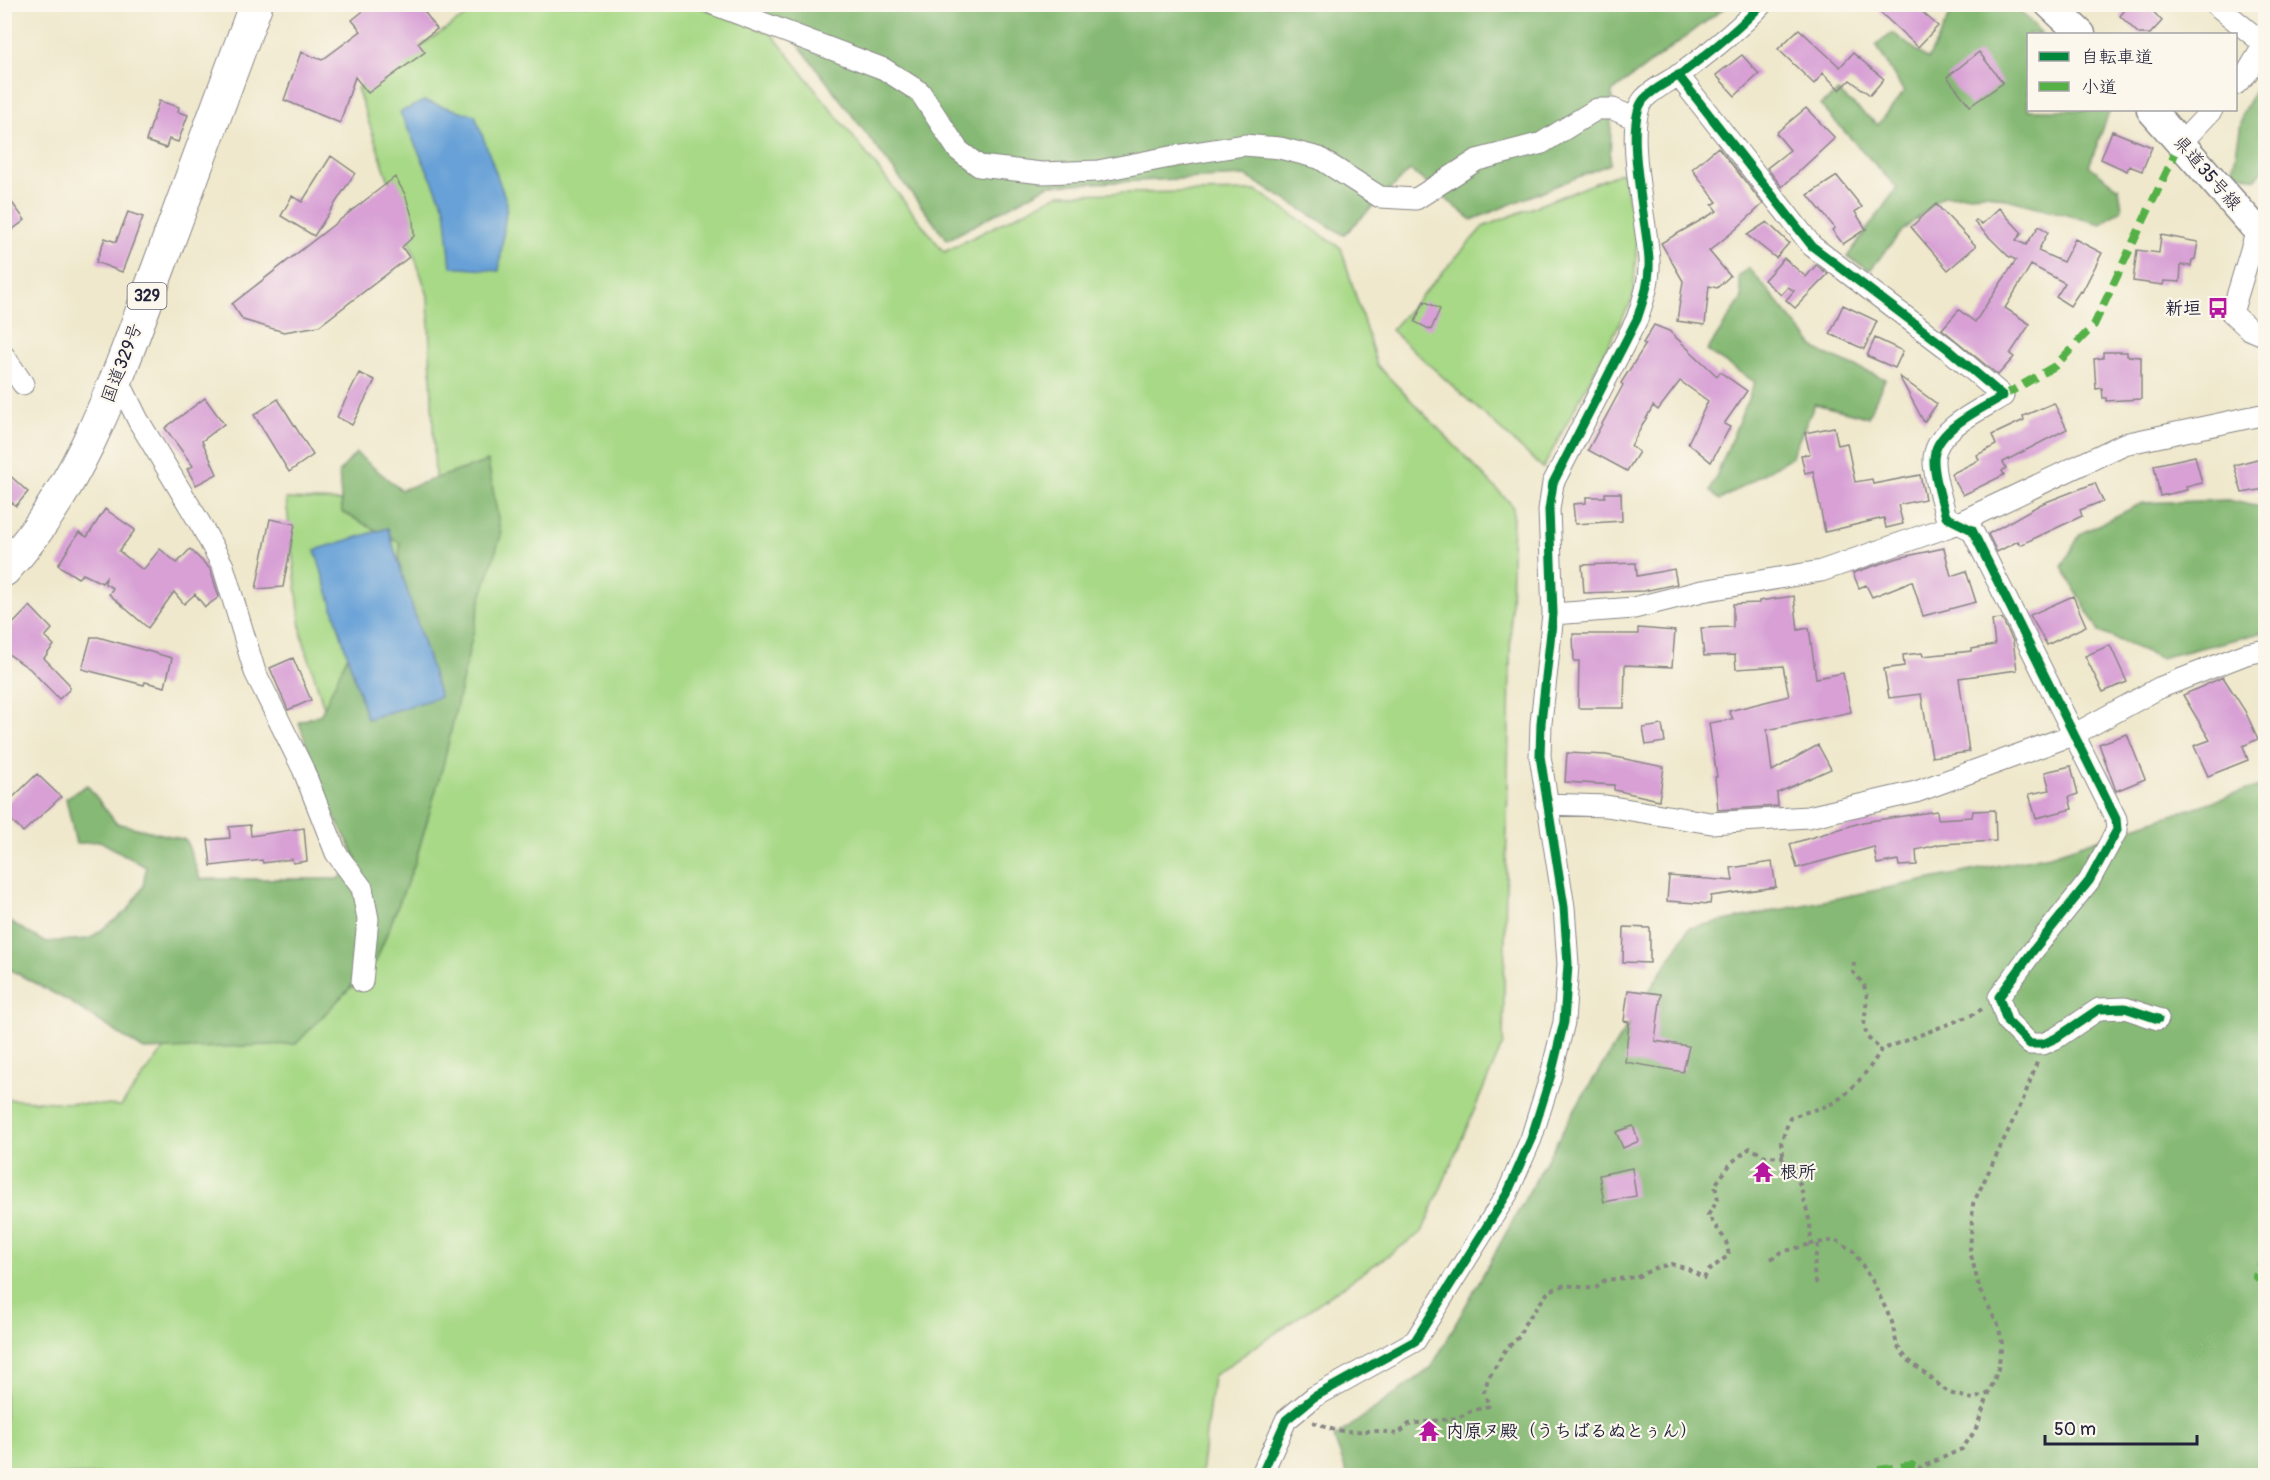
<svg xmlns="http://www.w3.org/2000/svg" width="2270" height="1480" font-family="Pangolin,'Klee One',sans-serif">
  <style>
    .green { fill: #a8d987; stroke: #657e61; stroke-width: 1.5 }
    .forest { fill: #86b974; stroke: #546e58; stroke-width: 1.5 }
    .water { fill: #68a1d7; stroke: #456289; stroke-width: 1.5 }
    .building { fill: #d8a0d5 }
    .lines { fill: none; stroke-linecap: round; stroke-linejoin: round }
    .minor-casing { stroke: #888584; stroke-width: 23 }
    .secondary-casing { stroke: #888584; stroke-width: 31 }
    .trunk-casing { stroke: #888584; stroke-width: 35 }
    .path { stroke: #888584; stroke-width: 4; stroke-dasharray: 4.5 4.5; stroke-linecap: butt }
    .minor { stroke: #fff; stroke-width: 21 }
    .secondary { stroke: #fff; stroke-width: 28 }
    .trunk { stroke: #fff; stroke-width: 33 }
    .quiet { stroke: #55b146; stroke-width: 8; stroke-dasharray: 15 8; stroke-linecap: butt }
    .cycleway-casing { stroke: #fbf7ec; stroke-width: 13 }
    .cycleway { stroke: #00873e; stroke-width: 9 }
    .labels { text-anchor: middle; dominant-baseline: central; stroke-width: 4.5; stroke-linejoin: round; paint-order: stroke }
    .shield { fill: #fbf7ec; stroke: #636270; stroke-width: 1.5 }
    .shield-label { font-size: 16px; font-weight: bold; fill: #22223b }
    .street-label { font-size: 18px; fill: #22223b; stroke: #fbf7ec }
    .poi-label { font-size: 18px; font-weight: bold; fill: #22223b; stroke: #fbf7ec; text-anchor: start }
  </style>
  <rect width="100%" height="100%" fill="#fbf7ec"/>
  <filter id="ink" filterUnits="userSpaceOnUse"><feTurbulence type="fractalNoise" baseFrequency=".0167" numOctaves="2"/><feDisplacementMap in="SourceGraphic" scale="12" xChannelSelector="R" yChannelSelector="G"/><feConvolveMatrix kernelMatrix="1 2 1 2 8 2 1 2 1" color-interpolation-filters="sRGB"/></filter>
  <filter id="wash" filterUnits="userSpaceOnUse"><feTurbulence type="fractalNoise" baseFrequency=".008" numOctaves="4" result="noise"/><feDisplacementMap in="SourceGraphic" scale="24" xChannelSelector="R" yChannelSelector="G"/><feGaussianBlur stdDeviation="1.35" result="paint"/><feColorMatrix in="noise" values="0 0 0 0 0 0 0 0 0 0 0 0 0 0 0 0 0 1.4 0 .05"/><feComposite in="paint" operator="in"/></filter>
  <g filter="url(#wash)">
    <rect width="100%" height="100%" fill="#efe8cc"/>
    <path class="green" d="M 482,5 L 694,5 L 771,33 L 944,252 L 1059,194 L 1257,191 L 1341,248 L 1377,365 L 1513,506 L 1503,1043 L 1422,1232 L 1213,1376 L 1201,1475 L 5,1475 L 4,1099 L 121,1106 L 178,1030 L 343,962 L 356,812 L 302,636 L 286,499 L 436,504 L 428,296 L 357,88 Z
      M 1623,172 L 1637,243 L 1633,298 L 1543,468 L 1391,330 L 1483,227 Z"/>
    <path class="forest" d="M 724,5 L 1728,5 L 1612,92 L 1610,164 L 1472,220 L 1410,170 L 1344,235 L 1246,176 L 1049,185 L 947,240 L 779,19 Z
      M 1955,5 L 2015,5 L 2042,34 L 2028,34 L 2028,110 L 2110,110 L 2089,166 L 2119,188 L 2122,209 L 2101,224 L 1988,194 L 1943,196 L 1902,231 L 1870,270 L 1847,257 L 1897,188 L 1820,105 L 1838,92 L 1878,125 L 1904,92 L 1876,45 L 1893,33 L 1928,59 Z
      M 2265,71 L 2265,167 L 2256,179 L 2233,171 L 2243,112 Z
      M 1749,268 L 1818,351 L 1885,379 L 1868,417 L 1815,404 L 1791,457 L 1720,500 L 1710,491 L 1755,382 L 1707,351 L 1742,298 L 1739,276 Z
      M 356,453 L 401,490 L 488,461 L 501,535 L 481,598 L 444,762 L 415,863 L 376,961 L 296,1044 L 144,1050 L 70,1002 L 5,967 L 4,918 L 44,942 L 89,939 L 128,910 L 143,887 L 146,867 L 100,841 L 76,844 L 66,798 L 87,785 L 116,823 L 186,840 L 200,879 L 339,879 L 357,859 L 323,795 L 299,722 L 321,714 L 360,628 L 397,602 L 400,543 L 342,512 L 339,472 Z
      M 2228,500 L 2265,508 L 2265,632 L 2160,658 L 2099,632 L 2062,567 L 2080,534 L 2142,503 Z
      M 2265,784 L 2265,1475 L 1348,1476 L 1334,1438 L 1431,1368 L 1576,1107 L 1689,928 L 2050,855 Z"/>
    <path class="water" d="M 424,101 L 475,115 L 507,203 L 499,271 L 451,267 L 445,208 L 400,112 Z
      M 388,528 L 440,697 L 367,719 L 315,550 Z"/>
    <g id="blocks">
      <path class="building" d="M 372,4 L 419,4 L 437,29 L 418,43 L 425,52 L 368,93 L 355,77 L 340,123 L 284,100 L 301,52 L 322,60 L 361,31 L 352,20 Z
        M 1871,4 L 1913,4 L 1938,26 L 1918,47 Z
        M 2130,4 L 2146,4 L 2162,21 L 2150,34 L 2139,34 L 2120,16 Z
        M 1799,29 L 1840,67 L 1853,53 L 1884,79 L 1870,95 L 1850,80 L 1840,90 L 1823,73 L 1814,84 L 1778,49 Z
        M 1979,52 L 2003,83 L 1970,106 L 1947,77 Z
        M 1742,55 L 1759,74 L 1735,96 L 1716,75 Z
        M 159,101 L 179,107 L 178,112 L 188,115 L 178,142 L 169,139 L 166,148 L 146,141 Z
        M 1806,108 L 1835,138 L 1782,187 L 1767,168 L 1790,150 L 1776,133 Z
        M 2112,131 L 2152,147 L 2142,171 L 2129,166 L 2127,171 L 2101,159 Z
        M 1718,147 L 1763,204 L 1735,230 L 1709,251 L 1730,276 L 1717,288 L 1709,286 L 1705,325 L 1677,321 L 1683,281 L 1661,243 L 1717,211 L 1712,205 L 1717,202 L 1692,169 Z
        M 331,156 L 355,173 L 314,236 L 281,216 L 292,196 L 302,202 Z
        M 1837,176 L 1862,207 L 1855,212 L 1866,229 L 1843,244 L 1832,230 L 1835,228 L 1808,195 Z
        M 395,177 L 405,194 L 413,219 L 414,236 L 402,247 L 409,257 L 319,326 L 284,332 L 243,320 L 232,304 Z
        M 4,192 L 25,220 L 4,236 Z
        M 1936,204 L 1976,246 L 1948,270 L 1911,227 Z
        M 1999,208 L 2022,233 L 2016,240 L 2026,245 L 2039,226 L 2048,232 L 2038,251 L 2063,262 L 2075,239 L 2102,253 L 2082,292 L 2080,291 L 2070,306 L 2056,297 L 2065,283 L 2031,265 L 2005,308 L 2030,324 L 2010,354 L 2014,357 L 1998,375 L 1942,329 L 1959,310 L 1975,322 L 2016,260 L 2008,256 L 1974,222 L 1976,220 L 1982,224 Z
        M 128,212 L 143,217 L 122,272 L 96,262 L 105,238 L 116,242 Z
        M 1767,222 L 1789,243 L 1776,258 L 1747,235 Z
        M 2161,235 L 2198,242 L 2195,259 L 2192,260 L 2191,266 L 2181,265 L 2180,282 L 2164,281 L 2163,285 L 2133,281 L 2137,250 L 2159,253 Z
        M 1784,258 L 1806,277 L 1816,265 L 1828,274 L 1795,308 L 1786,300 L 1794,291 L 1788,287 L 1781,295 L 1764,280 Z
        M 1424,301 L 1440,309 L 1431,330 L 1415,322 Z
        M 1843,305 L 1877,321 L 1864,349 L 1830,334 Z
        M 1654,325 L 1669,331 L 1717,376 L 1720,372 L 1747,391 L 1724,424 L 1730,427 L 1711,462 L 1688,443 L 1708,401 L 1680,381 L 1658,410 L 1653,406 L 1631,446 L 1639,452 L 1627,471 L 1588,450 L 1623,385 L 1621,383 L 1646,344 L 1643,343 Z
        M 1875,338 L 1903,351 L 1895,368 L 1867,356 Z
        M 2103,352 L 2127,352 L 2127,356 L 2141,357 L 2141,399 L 2106,401 L 2106,398 L 2103,398 L 2102,388 L 2096,389 L 2094,359 L 2103,358 Z
        M 359,373 L 375,380 L 352,425 L 337,417 Z
        M 1899,376 L 1937,404 L 1924,422 Z
        M 205,398 L 224,424 L 202,441 L 217,474 L 196,485 L 187,469 L 193,466 L 165,428 Z
        M 278,399 L 313,455 L 289,472 L 254,415 Z
        M 2054,403 L 2067,429 L 2003,462 L 2006,468 L 2002,471 L 2004,475 L 1963,495 L 1951,474 L 1979,460 L 1977,455 L 1996,445 L 1992,435 L 2024,420 L 2023,416 Z
        M 1834,427 L 1838,445 L 1847,443 L 1855,482 L 1872,479 L 1873,484 L 1920,475 L 1925,499 L 1898,505 L 1903,524 L 1886,528 L 1884,518 L 1825,532 L 1813,471 L 1805,473 L 1801,455 L 1810,454 L 1805,433 Z
        M 2195,456 L 2202,483 L 2186,487 L 2187,490 L 2160,496 L 2154,465 Z
        M 2265,457 L 2265,489 L 2242,493 L 2234,465 Z
        M 4,470 L 28,492 L 16,506 L 4,496 Z
        M 2095,483 L 2103,501 L 2080,510 L 2082,516 L 2020,545 L 2018,541 L 1997,552 L 1988,534 L 2041,504 Z
        M 1605,493 L 1621,493 L 1622,521 L 1575,524 L 1573,504 L 1586,503 L 1586,497 L 1605,497 Z
        M 105,509 L 135,530 L 119,551 L 143,570 L 160,549 L 177,563 L 190,549 L 210,569 L 219,597 L 205,607 L 195,594 L 184,604 L 174,592 L 148,628 L 109,594 L 113,588 L 105,584 L 106,578 L 102,583 L 83,574 L 78,578 L 58,565 L 79,532 L 87,537 Z
        M 270,519 L 295,524 L 283,587 L 256,589 Z
        M 1944,548 L 1951,576 L 1966,571 L 1976,602 L 1923,616 L 1912,581 L 1872,597 L 1866,585 L 1859,588 L 1853,573 L 1898,558 Z
        M 1636,563 L 1637,576 L 1674,569 L 1677,584 L 1644,591 L 1584,593 L 1582,565 Z
        M 1794,596 L 1798,630 L 1809,628 L 1816,678 L 1843,673 L 1851,712 L 1767,730 L 1772,771 L 1818,745 L 1831,769 L 1777,793 L 1778,806 L 1718,810 L 1715,777 L 1717,777 L 1709,723 L 1733,719 L 1729,711 L 1789,696 L 1783,666 L 1736,669 L 1735,655 L 1704,656 L 1701,628 L 1733,627 L 1733,604 L 1759,603 L 1759,601 Z
        M 2073,596 L 2086,626 L 2047,645 L 2030,615 Z
        M 30,606 L 52,629 L 45,637 L 54,645 L 44,658 L 69,684 L 69,690 L 59,699 L 30,669 L 4,651 L 4,633 Z
        M 2002,619 L 2013,641 L 2017,670 L 1959,678 L 1969,752 L 1932,757 L 1921,694 L 1889,698 L 1884,669 L 1904,666 L 1903,655 L 1922,653 L 1923,656 L 1972,651 L 1972,649 L 1995,645 L 1992,620 Z
        M 1638,628 L 1675,631 L 1672,667 L 1625,665 L 1624,708 L 1578,708 L 1579,661 L 1574,661 L 1573,634 L 1638,634 Z
        M 91,637 L 98,637 L 172,658 L 165,687 L 145,682 L 144,685 L 82,669 Z
        M 2110,645 L 2127,682 L 2103,692 L 2085,656 Z
        M 293,658 L 311,700 L 288,710 L 270,668 Z
        M 2223,677 L 2245,711 L 2258,739 L 2243,746 L 2248,760 L 2208,776 L 2194,746 L 2210,740 L 2183,695 Z
        M 1662,725 L 1665,742 L 1646,745 L 1643,728 Z
        M 2127,734 L 2145,779 L 2116,791 L 2099,744 Z
        M 1567,753 L 1606,755 L 1664,767 L 1659,800 L 1614,790 L 1614,785 L 1565,782 Z
        M 2071,766 L 2078,794 L 2069,797 L 2072,809 L 2036,818 L 2029,794 L 2050,790 L 2045,772 Z
        M 37,774 L 61,797 L 23,832 L 4,813 L 4,806 Z
        M 1995,810 L 1996,841 L 1941,844 L 1916,850 L 1917,865 L 1899,866 L 1898,860 L 1877,864 L 1874,847 L 1797,868 L 1790,844 L 1863,822 L 1937,811 L 1938,819 L 1972,817 L 1973,811 Z
        M 250,825 L 251,836 L 304,828 L 307,861 L 293,863 L 292,859 L 263,863 L 262,860 L 211,866 L 208,840 L 230,838 L 229,827 Z
        M 1772,862 L 1776,887 L 1711,896 L 1710,904 L 1667,901 L 1669,876 L 1733,881 L 1731,868 Z
        M 1624,927 L 1650,928 L 1650,963 L 1623,962 Z
        M 1628,990 L 1661,994 L 1655,1041 L 1689,1046 L 1683,1072 L 1625,1062 L 1629,1022 L 1624,1021 Z
        M 1633,1126 L 1639,1141 L 1623,1148 L 1616,1132 Z
        M 1632,1168 L 1636,1196 L 1604,1202 L 1599,1175 Z"/>
    </g>
  </g>
  <g filter="url(#ink)">
    <use href="#blocks" fill-opacity="0" stroke="#888584" stroke-width="1.5"/>
    <g class="lines">
      <defs>
        <path id="minor" d="M 713,4 L 884,69 L 920,92 L 958,150 L 979,166 L 1042,173 L 1098,171 L 1175,156 L 1244,145 L 1280,148 L 1319,158 L 1380,197 L 1416,199 L 1477,160 L 1542,143 L 1597,109 L 1613,109 L 1636,119
          M 2215,4 L 2264,44
          M 1678,75 L 1812,246 L 1948,349 L 2003,396 C 1980,410 1933,430 1934,461 C 1934,478 1942,501 1946,517 L 1972,530 L 2116,819 L 2117,830 L 2089,881 L 2032,952 L 1999,997 L 2007,1021 L 2030,1044 L 2043,1044 L 2056,1038 L 2099,1009 L 2125,1008 L 2158,1019
          M 2236,84 L 2247,73 L 2266,41
          M 2181,143 L 2212,110
          M 2257,230 L 2232,313 L 2249,329 L 2266,336
          M 4,356 L 23,384
          M 117,377 L 138,420 L 201,525 L 223,566 L 255,672 L 303,769 L 336,853 L 362,888 L 368,919 L 362,982
          M 1553,614 L 1634,608 L 1702,591 L 1821,571 L 1956,524 L 2124,444 L 2266,414
          M 1546,804 L 1606,806 L 1711,823 L 1808,817 L 1916,792 L 2026,752 L 2075,734 L 2159,688 L 2246,654 L 2266,650
          M 1261,1476 L 1286,1420 L 1314,1397 L 1415,1341 L 1507,1194 L 1531,1139 L 1551,1075 L 1564,1022 L 1568,964 L 1564,907 L 1540,756 L 1541,723 L 1553,614 L 1549,510 L 1553,483 L 1637,319 C 1643,301 1650,282 1649,261 C 1648,226 1622,124 1644,99 C 1655,87 1669,82 1682,73 C 1710,52 1738,30 1762,4"/>
        <path id="secondary" d="M 2049,4 L 2081,34
          M 2151,110 L 2257,230 L 2266,234"/>
        <path id="trunk" d="M 4,570 C 83,485 118,375 158,269 C 190,181 223,93 256,4"/>
      </defs>
      <use href="#minor" class="minor-casing"/>
      <use href="#secondary" class="secondary-casing"/>
      <use href="#trunk" class="trunk-casing"/>
      <path class="path" d="M 1854,962 L 1853,972 L 1864,985 L 1867,997 L 1864,1025 L 1867,1037 L 1881,1050
        M 1982,1009 L 1972,1015 L 1881,1050 C 1870,1069 1848,1098 1826,1106 C 1814,1110 1802,1113 1790,1118 L 1781,1142 L 1785,1165 L 1800,1184 L 1810,1223 L 1811,1244 L 1836,1240 L 1853,1251 L 1872,1280 L 1892,1322 L 1897,1346 L 1907,1359 L 1949,1393 L 1973,1399 L 1990,1393
        M 1818,1244 C 1816,1257 1810,1275 1819,1287
        M 1771,1259 L 1782,1252 L 1811,1244
        M 1313,1422 C 1337,1434 1350,1431 1374,1431 C 1382,1431 1391,1433 1398,1434 L 1409,1424 L 1458,1418 L 1471,1411 L 1489,1406 L 1484,1392 L 1488,1379 L 1506,1349 L 1520,1336 L 1523,1326 L 1549,1291 L 1565,1285 L 1595,1289 L 1605,1280 L 1637,1277 L 1655,1268 L 1671,1264 L 1688,1269 L 1704,1278 L 1708,1271 L 1729,1255 L 1726,1241 L 1708,1215 L 1718,1200 L 1715,1185 L 1732,1162 L 1750,1148 L 1765,1156 L 1784,1157
        M 1918,1469 L 1962,1449 L 1975,1431 L 1998,1369 L 2002,1343 L 1998,1324 L 1980,1291 L 1970,1251 L 1973,1204 L 2023,1100 L 2037,1062"/>
      <use href="#minor" class="minor"/>
      <use href="#secondary" class="secondary"/>
      <use href="#trunk" class="trunk"/>
      <path class="quiet" d="M 2003,396 L 2055,366 L 2094,325 L 2175,154
        M 2266,1253 L 2256,1276 L 2266,1286
        M 1856,1476 L 1872,1471 L 1912,1465 L 1928,1476"/>
      <defs>
        <path id="cycleway" d="M 1678,75 L 1812,246 L 1948,349 L 2003,396 C 1980,410 1933,430 1934,461 C 1934,478 1942,501 1946,517 L 1972,530 L 2116,819 L 2117,830 L 2089,881 L 2032,952 L 1999,997 L 2007,1021 L 2030,1044 L 2043,1044 L 2056,1038 L 2099,1009 L 2125,1008 L 2158,1019
          M 1261,1476 L 1286,1420 L 1314,1397 L 1415,1341 L 1507,1194 L 1531,1139 L 1551,1075 L 1564,1022 L 1568,964 L 1564,907 L 1540,756 L 1541,723 L 1553,614 L 1549,510 L 1553,483 L 1637,319 C 1643,301 1650,282 1649,261 C 1648,226 1622,124 1644,99 C 1655,87 1669,82 1682,73 C 1710,52 1738,30 1762,4"/>
      </defs>
      <use href="#cycleway" class="cycleway-casing"/>
      <use href="#cycleway" class="cycleway"/>
    </g>
  </g>
  <defs>
    <symbol id="bus-bare" viewBox="-9 -9 18 18"><path d="M-5-6H5V4H4V6H2V4H-2V6H-4V4H-5ZM-3.5-4V0h7V-4ZM-3.5 1.2v1.5H-2V1.2ZM2 1.2v1.5H3.5V1.2Z" fill="#b5179e" stroke="#fbf7ec" stroke-width="2.5" paint-order="stroke"/></symbol>
    <symbol id="temple-bare" viewBox="-9 -9 18 18"><path d="M0-6L5-2H3V0L6.5 2.5H4V6H1.5V3h-3V6H-4V2.5H-6.5L-3 0V-2H-5Z" fill="#b5179e" stroke="#fbf7ec" stroke-width="2.5" paint-order="stroke"/></symbol>
  </defs>
  <g fill-rule="evenodd">
    <use href="#bus-bare" x="2203" y="293" width="30" height="30"/>
    <use href="#temple-bare" x="1748" y="1157" width="30" height="30"/>
    <use href="#temple-bare" x="1414" y="1416" width="30" height="30"/>
  </g>
  <g class="labels">
    <rect class="shield" x="127.5" y="283" width="39" height="26" rx="4.5"/>
    <g class="shield-label">
      <text x="147" y="296">329</text>
    </g>
    <g class="street-label">
      <text transform="translate(2207 173) rotate(49)">県道35号線</text>
      <text transform="translate(122 363) rotate(-69)">国道329号</text>
    </g>
    <g class="poi-label">
      <text x="2201" y="308" text-anchor="end">新垣</text>
      <text x="1780" y="1172">根所</text>
      <text x="1446" y="1431">内原ヌ殿（うちばるぬとぅん）</text>
    </g>
  </g>
  <rect width="2270" height="1480" fill="none" stroke="#fbf7ec" stroke-width="24"/>
  <rect x="2027" y="33" width="210" height="78" fill="#fbf7ec" stroke="#a4a2a5" stroke-width="1.5"/>
  <rect x="2039" y="52" width="30" height="9" fill="#00873e" stroke="#a4a2a5" stroke-width="1.5"/>
  <text x="2081" y="63" font-size="18" fill="#22223b">自転車道</text>
  <rect x="2039" y="82" width="30" height="9" fill="#55b146" stroke="#a4a2a5" stroke-width="1.5"/>
  <text x="2081" y="93" font-size="18" fill="#22223b">小道</text>
  <path d="M2045 1435v9h152v-9" fill="none" stroke="#22223b" stroke-width="3"/>
  <text x="2054" y="1435" font-size="18" fill="#22223b" stroke="#fbf7ec" stroke-width="4.5" paint-order="stroke">50 m</text>
</svg>
